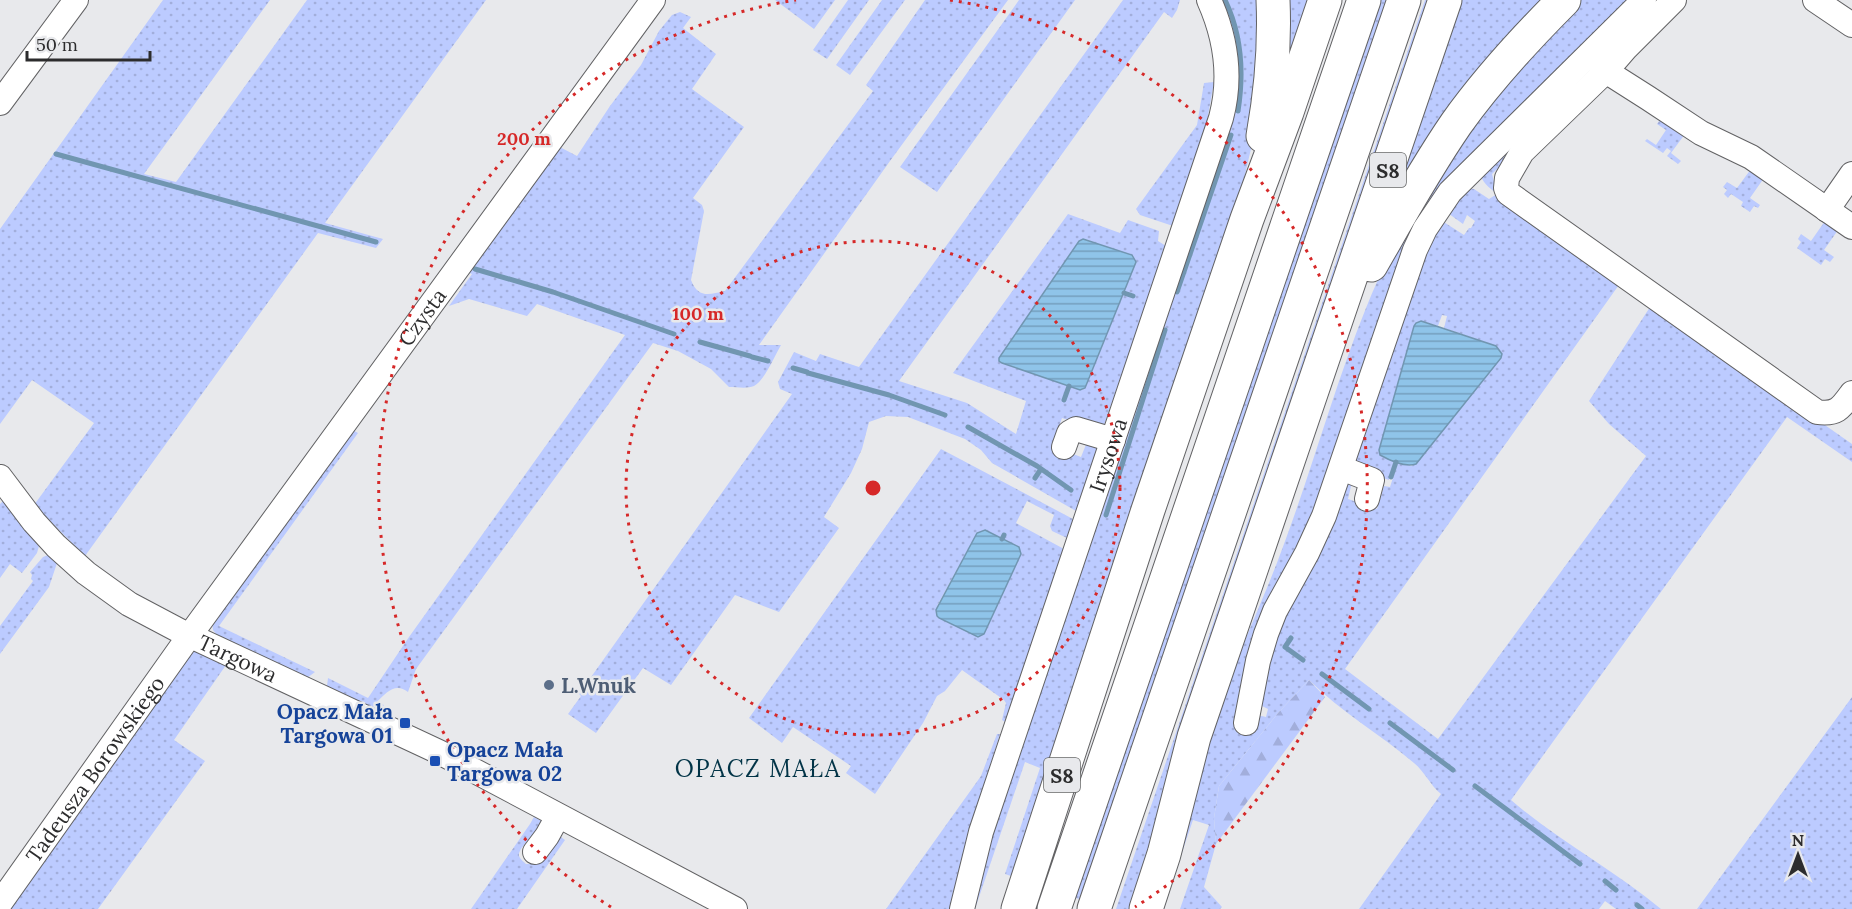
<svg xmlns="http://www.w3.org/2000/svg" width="1852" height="909" font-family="Lora,serif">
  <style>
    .grass { fill: url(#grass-dots); fill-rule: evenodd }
    .forest { fill: url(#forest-firs) }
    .water { fill: url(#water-rules); stroke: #7196b1; stroke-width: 1.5 }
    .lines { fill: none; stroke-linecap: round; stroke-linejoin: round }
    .stream { stroke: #7196b1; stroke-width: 5 }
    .minor-casing { stroke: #626264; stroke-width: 26 }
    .highway-casing { stroke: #626264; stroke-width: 35 }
    .minor { stroke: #fff; stroke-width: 24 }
    .highway { stroke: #fff; stroke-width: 33 }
    .ring { fill: none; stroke: #d62828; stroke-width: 3; stroke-dasharray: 3 6 }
    .service-dot { fill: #5c6f8a; stroke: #e8e9ec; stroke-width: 2 }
    .transit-dot { fill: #1a4fb4; stroke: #e8e9ec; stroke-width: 2 }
    .labels { text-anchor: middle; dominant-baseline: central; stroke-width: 5; stroke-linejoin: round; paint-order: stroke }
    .shield { fill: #e8e9ec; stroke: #646566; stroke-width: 1.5 }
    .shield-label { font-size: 20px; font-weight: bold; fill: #2c2c2d }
    .street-label { font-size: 21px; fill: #2c2c2d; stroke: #e8e9ec }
    .service-label { font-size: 21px; font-weight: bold; fill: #4e5e75; stroke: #e8e9ec; text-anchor: start }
    .transit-label { font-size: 21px; font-weight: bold; fill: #164399; stroke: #e8e9ec; text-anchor: end }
    .quarter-label { font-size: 24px; letter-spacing: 1.5px; fill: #023447; stroke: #e8e9ec }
    .centre { fill: #d62828; stroke: #e8e9ec; stroke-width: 3 }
    .ring-label { font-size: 18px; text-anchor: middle; font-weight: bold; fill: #d62828; stroke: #e8e9ec; stroke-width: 5; stroke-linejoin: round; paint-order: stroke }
  </style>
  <defs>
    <pattern id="grass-dots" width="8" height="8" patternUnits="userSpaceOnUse" patternTransform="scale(1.5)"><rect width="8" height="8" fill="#bccbff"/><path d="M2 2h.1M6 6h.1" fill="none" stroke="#a2aedb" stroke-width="1.8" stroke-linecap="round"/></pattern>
    <pattern id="forest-firs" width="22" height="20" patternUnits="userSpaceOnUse" patternTransform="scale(1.5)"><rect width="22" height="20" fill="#bccbff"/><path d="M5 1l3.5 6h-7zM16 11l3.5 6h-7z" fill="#a2aedb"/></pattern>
    <pattern id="water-rules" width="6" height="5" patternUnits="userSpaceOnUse" patternTransform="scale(1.5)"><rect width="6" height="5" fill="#8fc4e9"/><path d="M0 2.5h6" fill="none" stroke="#759fbd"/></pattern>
  </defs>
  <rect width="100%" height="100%" fill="#e8e9ec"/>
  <path class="grass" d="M 163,0 L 270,0 L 144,174 L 176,182 L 307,0 L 486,0 L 325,223 L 383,239 L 376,248 L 318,233 L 85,556 L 34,505 L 94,423 L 32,380 L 0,424 L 0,229 Z
    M 775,0 L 835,0 L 814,29 Z
    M 848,0 L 869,0 L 827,59 L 813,50 Z
    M 882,0 L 905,0 L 850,75 L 836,65 Z
    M 925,0 L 1008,0 L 890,161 L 759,345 L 781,345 C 775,355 765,380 754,386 C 747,389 737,387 729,387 L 711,369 L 678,351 L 653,343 L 416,669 L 408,692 C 395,682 386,693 377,702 L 384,705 L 382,712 L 327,686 L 328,678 L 368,698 L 409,637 L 625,335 L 537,304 L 527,316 L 469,299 L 449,306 L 472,274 L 464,271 L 556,145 L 577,156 L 610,106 L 641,65 L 659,31 L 672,15 L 680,12 L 691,17 L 683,28 L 716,54 L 692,89 L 744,127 L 693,198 L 702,205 L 704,211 L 691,280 C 698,298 708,295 725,291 L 873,91 L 866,85 Z
    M 1019,0 L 1075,0 L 937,192 L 900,167 Z
    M 1123,0 L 1180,0 L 1177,10 L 1172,18 L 1164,12 L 899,381 L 967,403 L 1016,434 L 1026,401 L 953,373 L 1068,214 L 1120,233 L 1128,220 L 1159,231 L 1158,241 L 1166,246 L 1102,431 L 1062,418 L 1052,446 L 1081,457 L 1087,442 L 1100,441 L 1076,511 L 992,463 L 981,450 L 965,439 L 908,417 L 886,416 L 869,422 L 862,449 L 851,473 L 824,517 L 839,528 L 779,612 L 735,595 L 671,685 L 643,668 L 596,733 L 568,714 L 581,696 L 579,694 L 792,394 L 780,389 L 778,382 L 794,352 L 816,361 L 820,354 L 859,367 ZM 1136,262 L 1085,388 L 1082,390 L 999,361 Z
    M 1218,0 L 1264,0 L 1253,140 L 1244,179 L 1017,878 L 1005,874 L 1040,768 L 1025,762 L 975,909 L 970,909 L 975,887 L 1226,134 Z
    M 1280,0 L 1316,0 L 1277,89 Z
    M 1378,0 L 1389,0 L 1082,900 L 1073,897 Z
    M 1425,0 L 1435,0 L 1134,909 L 1116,909 Z
    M 1461,0 L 1554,0 L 1388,213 Z
    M 1580,0 L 1637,0 L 1458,176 L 1428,214 L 1409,252 L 1326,497 L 1313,528 L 1267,618 L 1259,639 L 1243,725 L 1250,727 C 1253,718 1256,714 1266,717 L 1268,709 L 1258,704 L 1256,698 L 1266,649 L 1276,622 L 1322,532 L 1343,476 L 1346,475 L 1349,476 L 1352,482 L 1348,499 L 1377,509 L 1384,486 L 1390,487 L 1398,462 L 1411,466 L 1416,464 L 1501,358 L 1502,353 L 1496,346 L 1444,328 L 1447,316 L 1442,315 L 1438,326 L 1421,321 L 1416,323 L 1379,450 L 1380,455 L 1394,461 L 1389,480 L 1349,466 L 1410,284 L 1406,291 C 1413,268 1421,235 1439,219 L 1464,235 L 1469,228 L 1471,228 L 1475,221 L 1467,215 L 1463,224 L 1445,211 L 1444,208 L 1463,188 L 1474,189 L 1489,199 L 1497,194 C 1487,185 1478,181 1482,166 L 1587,62 L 1596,71 L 1492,174 L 1497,194 L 1602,270 L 1621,282 L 1345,669 L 1438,739 L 1646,456 L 1609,424 L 1589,401 L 1652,304 L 1852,444 L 1852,462 L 1787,417 L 1511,800 C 1557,840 1614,870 1661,909 L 1616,909 L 1605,901 L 1599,909 L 1359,909 L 1441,794 C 1430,785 1425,772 1414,763 C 1380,734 1341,712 1309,680 L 1278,713 L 1219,786 L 1214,818 L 1216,844 L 1204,887 L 1222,907 L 1220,909 L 1180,909 L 1209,825 L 1193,820 L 1163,909 L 1152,909 C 1177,831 1202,753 1231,677 C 1247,632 1268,589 1284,544 C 1313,466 1335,385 1366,308 C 1414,188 1486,88 1580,0 Z
    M 1214,82 L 1207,121 L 1173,226 L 1140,215 L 1136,209 L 1197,125 L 1204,83 Z
    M 1660,120 L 1685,134 L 1671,153 L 1681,161 L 1678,164 L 1667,156 L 1671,151 L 1667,148 L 1663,153 L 1645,141 L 1647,139 L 1656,145 L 1666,130 L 1657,124 Z
    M 1751,169 L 1764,178 L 1750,198 L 1760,205 L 1758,208 L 1754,206 L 1750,212 L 1741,206 L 1743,202 L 1731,194 L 1728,198 L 1724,194 L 1727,190 L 1723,187 L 1727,182 L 1737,188 Z
    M 1825,221 L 1838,230 L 1824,250 L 1834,257 L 1830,262 L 1825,259 L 1821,265 L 1797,248 L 1801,242 L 1798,239 L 1801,234 L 1811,241 Z
    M 349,428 L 358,433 L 219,626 L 315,672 L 307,678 L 218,636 L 213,630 L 212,620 Z
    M 941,449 L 1073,519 L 1067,538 L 1052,531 L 1050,526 L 1054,515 L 1027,501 L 1016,523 L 1064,549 L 1005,722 L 1002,720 L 1006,703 L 1004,700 L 962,670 L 945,691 L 937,696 L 923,723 L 875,794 L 846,773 L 851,766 L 793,727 L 782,743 L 749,718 ZM 985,530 L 1019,547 L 937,606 L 977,533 Z
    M 3,501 L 39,546 L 37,553 L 22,573 L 10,564 L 0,578 L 0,504 Z
    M 48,555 L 57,563 L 49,587 L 0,654 L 0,626 L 33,581 L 31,579 L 32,575 L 30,572 L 43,557 Z
    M 195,651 L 226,665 L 174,740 L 205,761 L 98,909 L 5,909 L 191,653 Z
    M 1852,697 L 1852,909 L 1697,909 Z
    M 997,734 L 1000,734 L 972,823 L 950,909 L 886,909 L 981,776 Z
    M 534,817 L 548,824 C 541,830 517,847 519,856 C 520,859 524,862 526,864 L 538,864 L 545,858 L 554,832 L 565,840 L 517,909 L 471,909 L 530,824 Z"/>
  <path class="forest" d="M 1309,680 L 1325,697 L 1216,844 L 1214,818 L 1219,786 L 1278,713 Z"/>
  <path class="water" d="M 1083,239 L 1132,255 L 1136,262 L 1085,388 L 1080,390 L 1002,363 L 999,361 L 999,358 L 1079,241 Z
    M 1421,321 L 1496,346 L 1502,354 L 1501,358 L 1416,464 C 1405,468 1389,460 1380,455 L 1379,450 L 1414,326 L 1416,323 Z
    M 985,530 L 1019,547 L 1021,554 L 984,634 L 978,637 L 939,618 L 937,616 L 936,610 L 977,533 Z"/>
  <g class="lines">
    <path class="stream" d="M 1225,0 C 1242,35 1244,73 1238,111
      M 56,154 L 376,242
      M 475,269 L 553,292 L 674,334
      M 1177,292 L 1231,135
      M 1124,293 L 1133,296
      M 700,342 L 750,356
      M 752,357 L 768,361
      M 793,368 L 807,372
      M 808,373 L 889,395 L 945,415
      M 1064,400 L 1069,386
      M 968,427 L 1037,466 L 1071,490
      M 1391,477 L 1396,462
      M 1035,478 L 1041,469
      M 1106,515 L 1165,330
      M 1002,539 L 1004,535
      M 1291,638 L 1285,647 L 1303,660
      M 1322,674 L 1369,709
      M 1390,723 L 1453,770
      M 1475,786 L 1580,864
      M 1605,881 L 1616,890
      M 1637,905 L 1642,909"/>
    <defs>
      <g id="minor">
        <path d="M 1674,0 L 1626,48 L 1607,70 L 1522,152 L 1507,178 L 1506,188 L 1508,193 L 1817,412 C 1837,415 1841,408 1852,393"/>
        <path d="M 1815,0 L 1852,25"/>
        <path d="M 1596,60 L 1615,77 L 1648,98 L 1701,133 L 1751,157 L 1852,227"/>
        <path d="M 0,103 L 76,0"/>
        <path d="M 1827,210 L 1852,174"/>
        <path d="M 1064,447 L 1069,433 L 1076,429 L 1113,440"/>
        <path d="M 1341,468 L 1372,480 L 1367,499"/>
        <path id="s1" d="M 0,477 L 34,522 L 56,546 L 86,573 L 129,604 L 180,631 L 439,752 L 735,909"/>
        <path d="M 1246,723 L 1258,661 L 1266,634 L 1275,611 L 1307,553 L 1324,516 L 1415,250 L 1425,229 L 1450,192 L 1644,0"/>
        <path d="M 535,852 L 547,836 L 558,816"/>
        <path id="s2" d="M 0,903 L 185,642 L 653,0"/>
        <path id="s3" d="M 962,909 L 981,832 L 1221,118 C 1232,77 1226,38 1209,0"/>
      </g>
      <path id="highway" d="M 1263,136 C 1271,91 1275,45 1273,0
        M 1371,265 C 1398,218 1425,169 1456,124 C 1488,79 1525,39 1564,0
        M 1018,909 L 1148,510 L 1247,219 L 1287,112 L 1325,0
        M 1054,909 L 1364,0
        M 1094,909 L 1404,0
        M 1146,909 L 1164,854 L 1194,737 L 1445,0"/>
    </defs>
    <use href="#minor" class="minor-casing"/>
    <use href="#highway" class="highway-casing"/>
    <use href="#minor" class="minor"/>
    <use href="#highway" class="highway"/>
  </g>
  <g class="ring">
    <circle cx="873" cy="488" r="247"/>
    <path d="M611 907A494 494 0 0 1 796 0M950 0A494 494 0 0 1 1135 907"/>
  </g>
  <circle class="service-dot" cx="549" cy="685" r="6"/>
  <g class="transit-dot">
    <rect x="399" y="717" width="12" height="12" rx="3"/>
    <rect x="429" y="755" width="12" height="12" rx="3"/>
  </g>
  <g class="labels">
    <g class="shield">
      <rect x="1370" y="153" width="36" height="34" rx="4.5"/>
      <rect x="1044" y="758" width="36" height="34" rx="4.5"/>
    </g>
    <g class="shield-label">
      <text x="1388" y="170">S8</text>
      <text x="1062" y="775">S8</text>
    </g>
    <g class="street-label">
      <text stroke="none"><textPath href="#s2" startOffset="722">Czysta</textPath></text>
      <text stroke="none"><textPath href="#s3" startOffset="477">Irysowa</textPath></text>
      <text stroke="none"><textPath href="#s1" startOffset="304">Targowa</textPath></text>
      <text stroke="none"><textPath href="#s2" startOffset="164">Tadeusza Borowskiego</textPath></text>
    </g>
    <g class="service-label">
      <text x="561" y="685">L.Wnuk</text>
    </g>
    <g class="transit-label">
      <text x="393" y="711">Opacz Mała<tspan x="393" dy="24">Targowa 01</tspan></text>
      <text x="447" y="749" text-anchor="start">Opacz Mała<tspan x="447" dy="24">Targowa 02</tspan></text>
    </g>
    <g class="quarter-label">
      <text x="758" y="768">OPACZ MAŁA</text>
    </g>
  </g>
  <circle cx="873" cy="488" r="9" class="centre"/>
  <g class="ring-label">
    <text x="524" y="145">200 m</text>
    <text x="698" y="320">100 m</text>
  </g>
  <g transform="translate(1798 855)" stroke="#e8e9ec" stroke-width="4.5" paint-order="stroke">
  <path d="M0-4.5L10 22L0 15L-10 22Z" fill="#2c2c2d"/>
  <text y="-9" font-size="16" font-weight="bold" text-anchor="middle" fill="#2c2c2d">N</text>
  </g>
  <path d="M27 51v9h123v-9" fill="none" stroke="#2c2c2d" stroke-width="3"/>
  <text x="36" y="51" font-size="18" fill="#2c2c2d" stroke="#e8e9ec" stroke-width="4.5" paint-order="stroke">50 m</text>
</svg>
